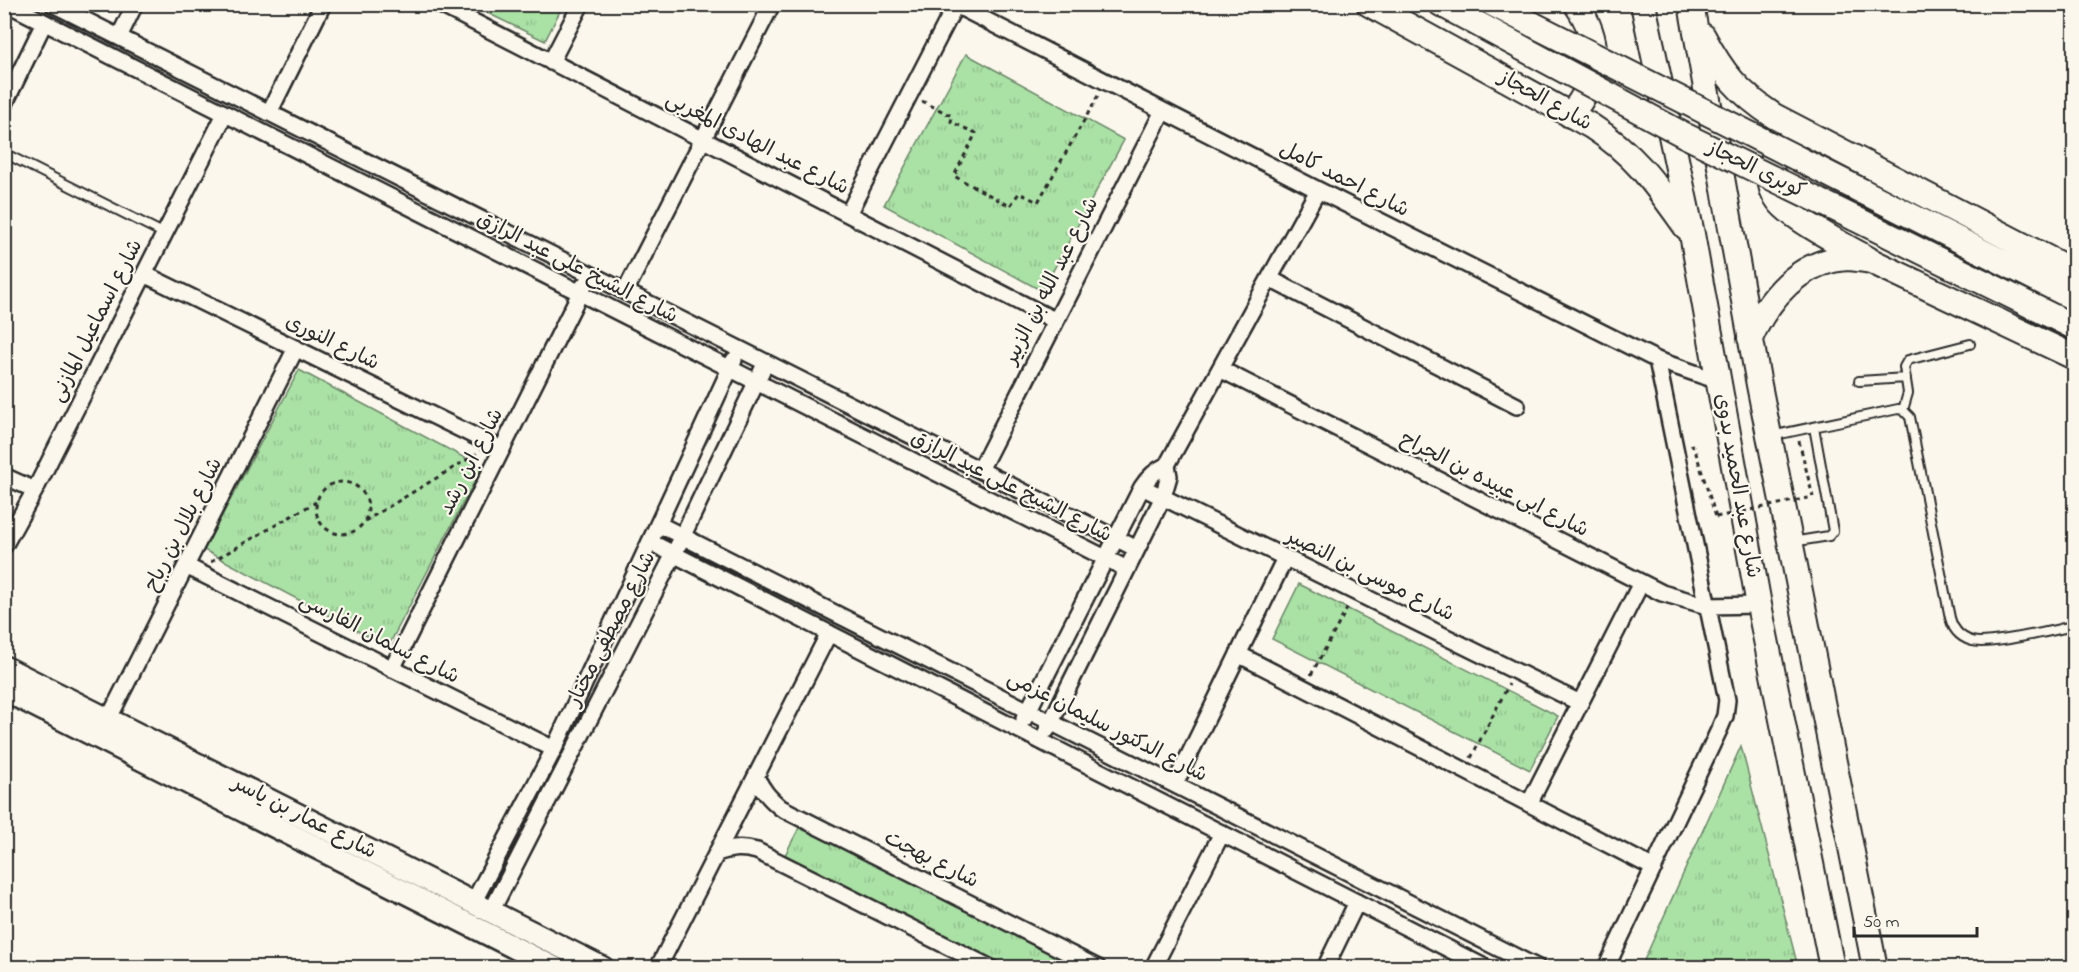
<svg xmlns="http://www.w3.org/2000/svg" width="2079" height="972" font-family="'Indie Flower','Playpen Sans Arabic',sans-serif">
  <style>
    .park { fill: url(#park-tufts); stroke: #6a8668; stroke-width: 1.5 }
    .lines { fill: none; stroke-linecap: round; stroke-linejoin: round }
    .lane-casing { stroke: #2b2b2b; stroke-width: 12 }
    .street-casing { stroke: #2b2b2b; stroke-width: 20 }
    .secondary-casing { stroke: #2b2b2b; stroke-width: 26 }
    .primary-casing { stroke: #2b2b2b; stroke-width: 28 }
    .path { stroke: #2b2b2b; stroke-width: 3; stroke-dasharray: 4.5 4.5; stroke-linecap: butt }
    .lane { stroke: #fbf7ec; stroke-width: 8 }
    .street { stroke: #fbf7ec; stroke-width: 15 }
    .secondary { stroke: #fbf7ec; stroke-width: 21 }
    .primary { stroke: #fbf7ec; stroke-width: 24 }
    .primary-bridge-casing { stroke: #2b2b2b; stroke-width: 28; stroke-linecap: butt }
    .path-bridge { stroke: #2b2b2b; stroke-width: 3; stroke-dasharray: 4.5 4.5; stroke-linecap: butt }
    .primary-bridge { stroke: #fbf7ec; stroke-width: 24 }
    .labels { text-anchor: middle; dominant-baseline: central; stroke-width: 4.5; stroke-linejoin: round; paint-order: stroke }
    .street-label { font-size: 21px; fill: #2b2b2b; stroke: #fbf7ec }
  </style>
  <defs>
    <pattern id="park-tufts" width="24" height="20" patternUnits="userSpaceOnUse" patternTransform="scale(1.5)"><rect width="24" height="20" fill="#aae1a5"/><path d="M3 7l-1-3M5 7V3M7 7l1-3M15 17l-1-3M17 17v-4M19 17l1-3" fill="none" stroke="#92c18e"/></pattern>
  </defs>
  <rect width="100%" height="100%" fill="#fbf7ec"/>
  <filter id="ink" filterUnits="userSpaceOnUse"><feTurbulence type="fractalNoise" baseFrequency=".0167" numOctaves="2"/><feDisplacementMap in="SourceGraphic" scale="12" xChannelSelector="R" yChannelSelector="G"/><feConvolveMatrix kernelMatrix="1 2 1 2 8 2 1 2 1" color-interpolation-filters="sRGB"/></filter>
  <g filter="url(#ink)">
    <path class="park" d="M 471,5 L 563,5 L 545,41 Z
      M 966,54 L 1124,140 L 1042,291 L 884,205 Z
      M 299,370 L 482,467 L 388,647 L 204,550 Z
      M 1299,584 L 1558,716 L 1530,770 L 1272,639 Z
      M 1741,746 L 1798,967 L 1641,967 Z
      M 802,822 L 1079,967 L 999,967 L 785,855 Z"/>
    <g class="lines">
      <defs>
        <path id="lane" d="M 4,153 L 165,234
          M 1859,381 L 1906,378
          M 1903,410 L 1908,393 L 1904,367 L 1908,360 L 1970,344
          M 1771,436 L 1898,409 L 1903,410 L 1910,417 L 1949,613 C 1951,626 1958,637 1972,641 C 1989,646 2053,630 2074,626
          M 1792,542 L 1829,536 L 1833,531 L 1814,427"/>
        <path id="street" d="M 8,4 L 1127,569
          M 53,4 L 1137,549
          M 439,4 L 1056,321
          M 956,5 L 1318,190 L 1657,360 L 1718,381
          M 119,37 L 135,4
          M 551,62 L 581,4
          M 4,105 L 44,23
          M 269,113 L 323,4
          M 848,214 L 956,4
          M 144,274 L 501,449
          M 1270,279 L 1517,406
          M 625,292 L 772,4
          M 1220,369 L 1662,593 L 1707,606 L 1759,605
          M 980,470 L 1163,111
          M 4,476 L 35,490
          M 1142,487 L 1580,703
          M 658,524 L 1538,968
          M 650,542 L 1486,968
          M 4,546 L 35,490 L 225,114
          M 186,566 L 554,749
          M 1238,654 L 1654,868
          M 392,669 L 584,285
          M 1024,719 L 1142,487 C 1149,476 1156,470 1167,465 L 1318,190
          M 108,720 L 296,348
          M 1047,730 L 1163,497 L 1169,476 L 1167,465
          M 756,776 C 762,790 769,798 781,808 L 1098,968
          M 1175,784 L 1285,558
          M 1529,804 L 1641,583
          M 717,853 C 732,848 742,847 757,851 L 991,968
          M 473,903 L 554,749 L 734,360
          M 491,912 L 674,554 L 766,362
          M 658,968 L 829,633
          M 1153,968 L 1222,833
          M 1325,968 L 1357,902
          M 1606,968 L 1719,730 L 1725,716 L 1727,700 L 1657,360"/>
        <path id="secondary" d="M 4,667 L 603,968
          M 4,690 L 555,968"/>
        <path id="primary" d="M 1369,4 L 1591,126 C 1635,154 1656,185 1686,227
          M 1441,4 L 1524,49
          M 1493,4 L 1534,25
          M 1643,4 L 1692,234 L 1759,605 L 1832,968
          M 1691,4 L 1759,385 L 1875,968
          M 1703,36 C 1723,74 1738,92 1774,116 L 2074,272
          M 1570,115 C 1600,80 1603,42 1576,4
          M 1796,138 C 1783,144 1773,154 1771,169 C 1769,180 1771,191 1778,200 C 1790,218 1847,247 1868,259
          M 1862,191 L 2074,298
          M 1854,218 L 2074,327
          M 1750,338 C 1769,298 1799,261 1847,258 C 1855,258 1863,260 1871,261 L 2074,357"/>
      </defs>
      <use href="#lane" class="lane-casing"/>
      <use href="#street" class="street-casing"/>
      <use href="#secondary" class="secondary-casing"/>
      <use href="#primary" class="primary-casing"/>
      <path class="path" d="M 922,101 L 952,116 L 951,122 L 976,133 L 954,176 L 1010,206 L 1019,193 L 1038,202 L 1099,94
        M 1799,441 L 1813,497
        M 1691,444 L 1695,450 L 1716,517
        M316 508a26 26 0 1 1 52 0a26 26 0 1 1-52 0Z
        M 365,521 L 478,453
        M 211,562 L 316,502
        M 1311,675 L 1349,605
        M 1471,758 L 1509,684"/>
      <use href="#lane" class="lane"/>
      <use href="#street" class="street"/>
      <use href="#secondary" class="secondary"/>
      <use href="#primary" class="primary"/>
      <defs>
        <path id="primary-bridge" d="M 1534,25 L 1862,191
          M 1524,49 L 1684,135 L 1854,218"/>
      </defs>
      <use href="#primary-bridge" class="primary-bridge-casing"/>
      <path class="path-bridge" d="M 1716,517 L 1813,497"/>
      <use href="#primary-bridge" class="primary-bridge"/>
    </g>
  </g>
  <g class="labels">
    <g class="street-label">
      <text transform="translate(1545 101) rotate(29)">شارع الحجاز</text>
      <text transform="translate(757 144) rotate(27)">شارع عبد الهادى المغربى</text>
      <text transform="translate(1756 170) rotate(26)">كوبرى الحجاز</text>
      <text transform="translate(1344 180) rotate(27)">شارع احمد كامل</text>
      <text transform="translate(577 268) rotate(27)">شارع الشيخ على عبد الرازق</text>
      <text transform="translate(1052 281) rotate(-63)">شارع عبد الله بن الزبير</text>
      <text transform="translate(97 321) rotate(-63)">شارع اسماعيل المازنى</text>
      <text transform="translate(332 343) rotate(26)">شارع النورى</text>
      <text transform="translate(472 462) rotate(-63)">شارع ابن رشد</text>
      <text transform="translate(1494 485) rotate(27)">شارع ابى عبيده بن الجراح</text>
      <text transform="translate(1737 486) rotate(80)">شارع عبد الحميد بدوى</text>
      <text transform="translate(1011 487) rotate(27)">شارع الشيخ على عبد الرازق</text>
      <text transform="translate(184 525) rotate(-63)">شارع بلال بن رباح</text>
      <text transform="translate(1370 576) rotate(26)">شارع موسى بن النصير</text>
      <text transform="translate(612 629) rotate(-63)">شارع مصطفى مختار</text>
      <text transform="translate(379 639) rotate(27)">شارع سلمان الفارسى</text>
      <text transform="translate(1107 727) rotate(27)">شارع الدكتور سليمان عزمى</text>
      <text transform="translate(304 818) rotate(27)">شارع عمار بن ياسر</text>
      <text transform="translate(931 860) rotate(27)">شارع بهجت</text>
    </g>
  </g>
  <rect width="2079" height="972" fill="none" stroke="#fbf7ec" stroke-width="24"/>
  <rect x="12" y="12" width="2055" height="948" fill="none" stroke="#2b2b2b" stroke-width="2" filter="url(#ink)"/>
  <path d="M1854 927v9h123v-9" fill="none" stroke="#2b2b2b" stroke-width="3"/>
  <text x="1863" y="927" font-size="18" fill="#2b2b2b" stroke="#fbf7ec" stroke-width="4.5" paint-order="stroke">50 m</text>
</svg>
